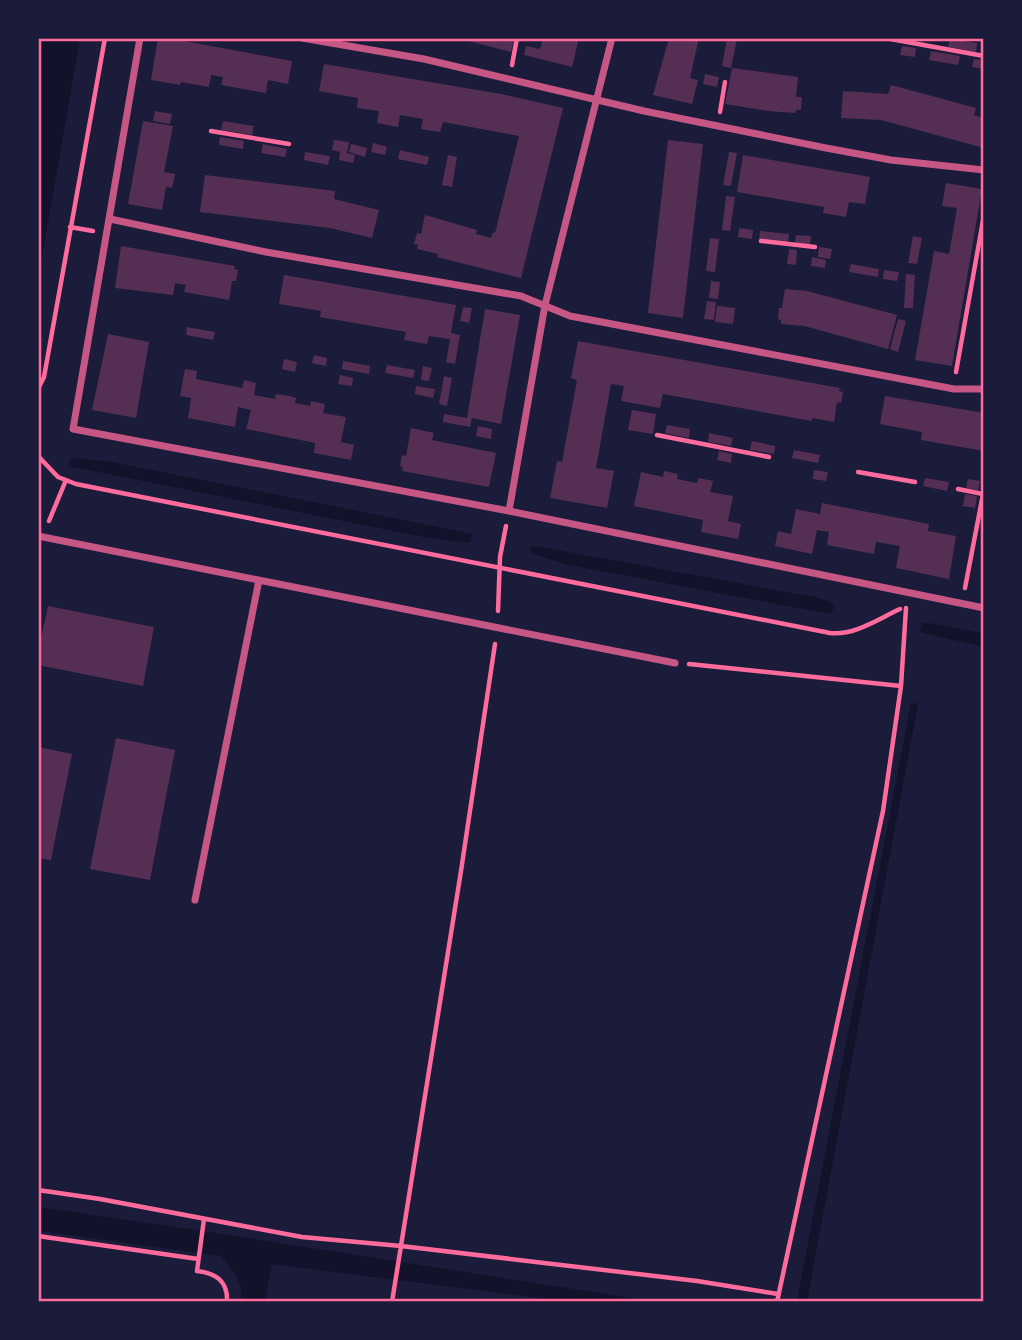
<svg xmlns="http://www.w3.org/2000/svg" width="1022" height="1340" font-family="'Sofia Sans Condensed',sans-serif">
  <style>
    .water { fill: #12122b }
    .building { fill: #542f53 }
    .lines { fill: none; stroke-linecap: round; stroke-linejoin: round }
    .path { stroke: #ff6b9d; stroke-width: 4.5 }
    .minor { stroke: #c65784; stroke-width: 7 }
    .neatline { fill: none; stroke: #ff6b9d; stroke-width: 2.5 }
  </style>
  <rect width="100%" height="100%" fill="#1b1b3a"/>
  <path class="water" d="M 39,38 L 80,39 L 39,274 L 38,39 Z
    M 71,458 L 112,462 L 473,534 L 470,543 L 424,537 L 69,466 Z
    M 535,546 L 814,597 L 831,602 L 835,606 L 830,614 L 569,565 L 533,554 L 530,548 Z
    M 922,622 L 983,633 L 983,647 L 920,632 Z
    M 911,703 L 918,704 L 807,1301 L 797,1301 Z
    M 38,1207 L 196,1230 L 651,1301 L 563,1301 L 272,1264 L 265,1301 L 241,1301 C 244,1282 233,1271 221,1256 L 39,1231 Z"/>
  <path class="building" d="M 158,38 L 173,39 L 292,61 L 288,84 L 268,80 L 266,93 L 221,85 L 223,77 L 211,75 L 209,87 L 181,82 L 180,85 L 151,80 Z
    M 514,38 L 511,52 L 461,39 L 461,38 Z
    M 543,38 L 579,38 L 572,67 L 524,55 L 526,46 L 540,49 Z
    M 669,38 L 699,38 L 690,78 L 698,80 L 692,104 L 653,95 Z
    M 727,38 L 737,39 L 731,68 L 722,66 Z
    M 950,39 L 977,43 L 976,52 L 948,47 Z
    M 902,46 L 916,48 L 915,57 L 900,55 Z
    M 931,51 L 960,56 L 958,65 L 929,60 Z
    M 974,59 L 984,60 L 984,69 L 972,67 Z
    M 324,64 L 501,94 L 563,108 L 521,278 L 437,257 L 438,254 L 417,249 L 418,245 L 414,244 L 417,233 L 421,234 L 425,215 L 477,230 L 476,234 L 491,238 L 493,232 L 495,233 L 519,136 L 443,122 L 440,132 L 421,129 L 423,119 L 400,115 L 398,127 L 377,123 L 379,111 L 357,108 L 358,98 L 319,91 Z
    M 732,68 L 798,77 L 796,97 L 802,97 L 801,110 L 796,110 L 795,113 L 768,111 L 725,104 Z
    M 705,74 L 719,77 L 717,87 L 703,84 Z
    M 891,85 L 976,108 L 974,115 L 984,118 L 984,148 L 881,120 L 841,118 L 843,91 L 888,94 Z
    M 155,111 L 172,114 L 170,124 L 153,121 Z
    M 143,121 L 173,126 L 164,172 L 175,174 L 172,188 L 166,187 L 162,210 L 128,204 Z
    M 223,121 L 254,126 L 252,135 L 221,130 Z
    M 220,137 L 244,141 L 243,149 L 219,145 Z
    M 334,140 L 349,142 L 347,153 L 355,155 L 353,163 L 339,160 L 340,152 L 332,150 Z
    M 668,140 L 703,144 L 683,318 L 648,313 Z
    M 373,143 L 387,147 L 385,155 L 371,152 Z
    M 263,144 L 287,149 L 285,157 L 261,153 Z
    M 351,144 L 367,148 L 365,157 L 349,152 Z
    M 400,150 L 429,157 L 427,165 L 398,159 Z
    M 305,152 L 330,156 L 328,165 L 304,160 Z
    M 729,152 L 737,153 L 731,186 L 723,185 Z
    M 448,155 L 457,157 L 452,187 L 442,185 Z
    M 743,155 L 870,177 L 865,204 L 849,202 L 846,217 L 823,213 L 824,207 L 737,192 Z
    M 205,175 L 335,191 L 334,199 L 379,210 L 372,238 L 330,228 L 200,212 Z
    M 946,183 L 982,189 L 952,366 L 915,360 L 934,251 L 949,254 L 955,220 L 957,208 L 942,206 Z
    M 726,196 L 735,197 L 730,231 L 722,230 Z
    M 739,228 L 753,230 L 752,239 L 738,237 Z
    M 760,231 L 789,234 L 788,243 L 759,239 Z
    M 796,235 L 811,236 L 810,245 L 795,243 Z
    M 913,236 L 922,238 L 917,264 L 908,263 Z
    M 710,238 L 719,239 L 715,272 L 706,271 Z
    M 121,246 L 235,266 L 234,269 L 238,270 L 236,281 L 232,281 L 229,300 L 184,292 L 186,285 L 175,283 L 173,295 L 115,288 Z
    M 819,247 L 832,249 L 830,259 L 818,257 Z
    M 789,249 L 797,250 L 796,265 L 787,264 Z
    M 812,257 L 826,260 L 825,268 L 811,266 Z
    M 851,264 L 879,269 L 878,277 L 849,272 Z
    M 884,270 L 899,272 L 897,281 L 883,279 Z
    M 906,274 L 915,275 L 913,308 L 904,308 Z
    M 284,275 L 456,305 L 451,333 L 460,335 L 455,364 L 446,362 L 450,339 L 429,336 L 427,344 L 404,340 L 406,332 L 320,317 L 321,311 L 279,304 Z
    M 711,281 L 720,282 L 718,299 L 709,298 Z
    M 785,289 L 807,291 L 897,315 L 888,349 L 804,326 L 781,324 L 781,320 L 778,319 L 779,308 L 782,308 Z
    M 707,301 L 716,302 L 714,320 L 704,319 Z
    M 717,306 L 735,308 L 733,324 L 715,322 Z
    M 463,307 L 472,308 L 469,323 L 460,321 Z
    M 485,309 L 520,315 L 501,424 L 472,418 L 470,427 L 443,422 L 444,414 L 467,418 Z
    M 898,319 L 906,321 L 898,352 L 890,349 Z
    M 187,327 L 215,332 L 213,340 L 186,335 Z
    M 108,334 L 149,342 L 136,418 L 92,410 Z
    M 578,341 L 840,388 L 839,391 L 843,392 L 841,403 L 837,402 L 834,422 L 812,418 L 812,421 L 663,394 L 660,408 L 621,401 L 624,386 L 611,384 L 596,468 L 614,471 L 607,508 L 550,498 L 557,461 L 562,462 L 577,380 L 571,378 Z
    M 314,355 L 327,358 L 326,366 L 312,363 Z
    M 284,359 L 297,362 L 295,372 L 282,369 Z
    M 343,361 L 370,366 L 369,374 L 342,369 Z
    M 387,365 L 415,370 L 413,378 L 385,373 Z
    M 423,366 L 432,368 L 429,381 L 421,380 Z
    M 185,369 L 197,371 L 196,379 L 242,388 L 244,380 L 256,383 L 254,395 L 275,399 L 276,394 L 290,396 L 296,398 L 295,403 L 310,406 L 311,401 L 325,404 L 323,413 L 346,417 L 341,442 L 354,445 L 351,460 L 314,453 L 315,443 L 246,429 L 251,410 L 238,407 L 235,427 L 188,418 L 191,398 L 180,396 Z
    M 340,375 L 353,378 L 352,386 L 338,384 Z
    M 444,376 L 452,378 L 447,406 L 439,404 Z
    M 416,386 L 435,389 L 433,398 L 415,394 Z
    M 885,396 L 984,413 L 984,451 L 921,440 L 922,432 L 880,424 Z
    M 632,410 L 656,414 L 653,434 L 628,430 Z
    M 667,425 L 690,429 L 689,438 L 665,433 Z
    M 478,426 L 492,429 L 491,439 L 476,436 Z
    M 411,428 L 434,433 L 432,440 L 496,453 L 489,487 L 402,471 L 403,467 L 400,466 L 402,455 L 406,456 Z
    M 709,433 L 733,438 L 731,446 L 708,442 Z
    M 752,441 L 775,446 L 774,454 L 750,450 Z
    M 794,450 L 820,455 L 818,463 L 792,458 Z
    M 719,451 L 732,454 L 731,463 L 717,460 Z
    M 814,470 L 828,472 L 826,481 L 813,479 Z
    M 664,471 L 678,474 L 677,479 L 697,483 L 698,478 L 713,481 L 710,492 L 733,496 L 728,521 L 741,524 L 738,539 L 701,532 L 703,520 L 634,506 L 641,472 L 663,477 Z
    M 925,478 L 949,482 L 947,491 L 923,486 Z
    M 968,479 L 980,481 L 978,490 L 966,488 Z
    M 965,494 L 977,496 L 975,508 L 963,506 Z
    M 822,503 L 929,524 L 928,531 L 956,536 L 949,579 L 896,568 L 900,546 L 876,542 L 874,554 L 827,545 L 829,532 L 817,530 L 812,554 L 775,546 L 778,531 L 791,534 L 796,509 L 820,514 Z
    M 48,606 L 154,627 L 143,686 L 38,665 L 38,652 Z
    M 116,738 L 175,750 L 150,880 L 90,869 Z
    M 38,747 L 72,754 L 51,860 L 38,858 Z"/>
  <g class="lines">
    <path class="path" d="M 885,38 L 984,56
      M 512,65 L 517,38
      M 720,112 L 725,82
      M 211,131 L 289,144
      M 70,227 L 93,231
      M 761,241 L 815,247
      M 956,372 L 984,215
      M 38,389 L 44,377 L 105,38
      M 657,435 L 769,457
      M 38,456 L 58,477 L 76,484 L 830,633 C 854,636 878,619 900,609
      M 858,472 L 915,482
      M 958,489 L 983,494
      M 49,521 L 66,480
      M 965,588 L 984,489
      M 498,611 L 500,557 L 506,526
      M 689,664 L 901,686
      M 38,1190 L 100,1199 L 302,1237 L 401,1246 L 697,1281 L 778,1294
      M 204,1219 L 197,1271 C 216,1273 228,1281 227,1302
      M 38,1236 L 198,1259
      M 392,1302 L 461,871 L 495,644
      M 777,1302 L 883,811 L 901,686 L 906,608"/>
    <path class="minor" d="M 140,38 L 73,429 L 509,511 L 984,608
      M 302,38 L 424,59 L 644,111 L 826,148 L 891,160 L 984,170
      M 110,219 L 266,252 L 521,296 L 570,316 L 954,389 L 984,389
      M 509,511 L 545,305 L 612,38
      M 38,536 L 675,663
      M 195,900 L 259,580"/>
  </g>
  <rect width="1022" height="1340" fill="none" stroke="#1b1b3a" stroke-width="80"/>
  <rect x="40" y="40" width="942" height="1260" class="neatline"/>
</svg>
